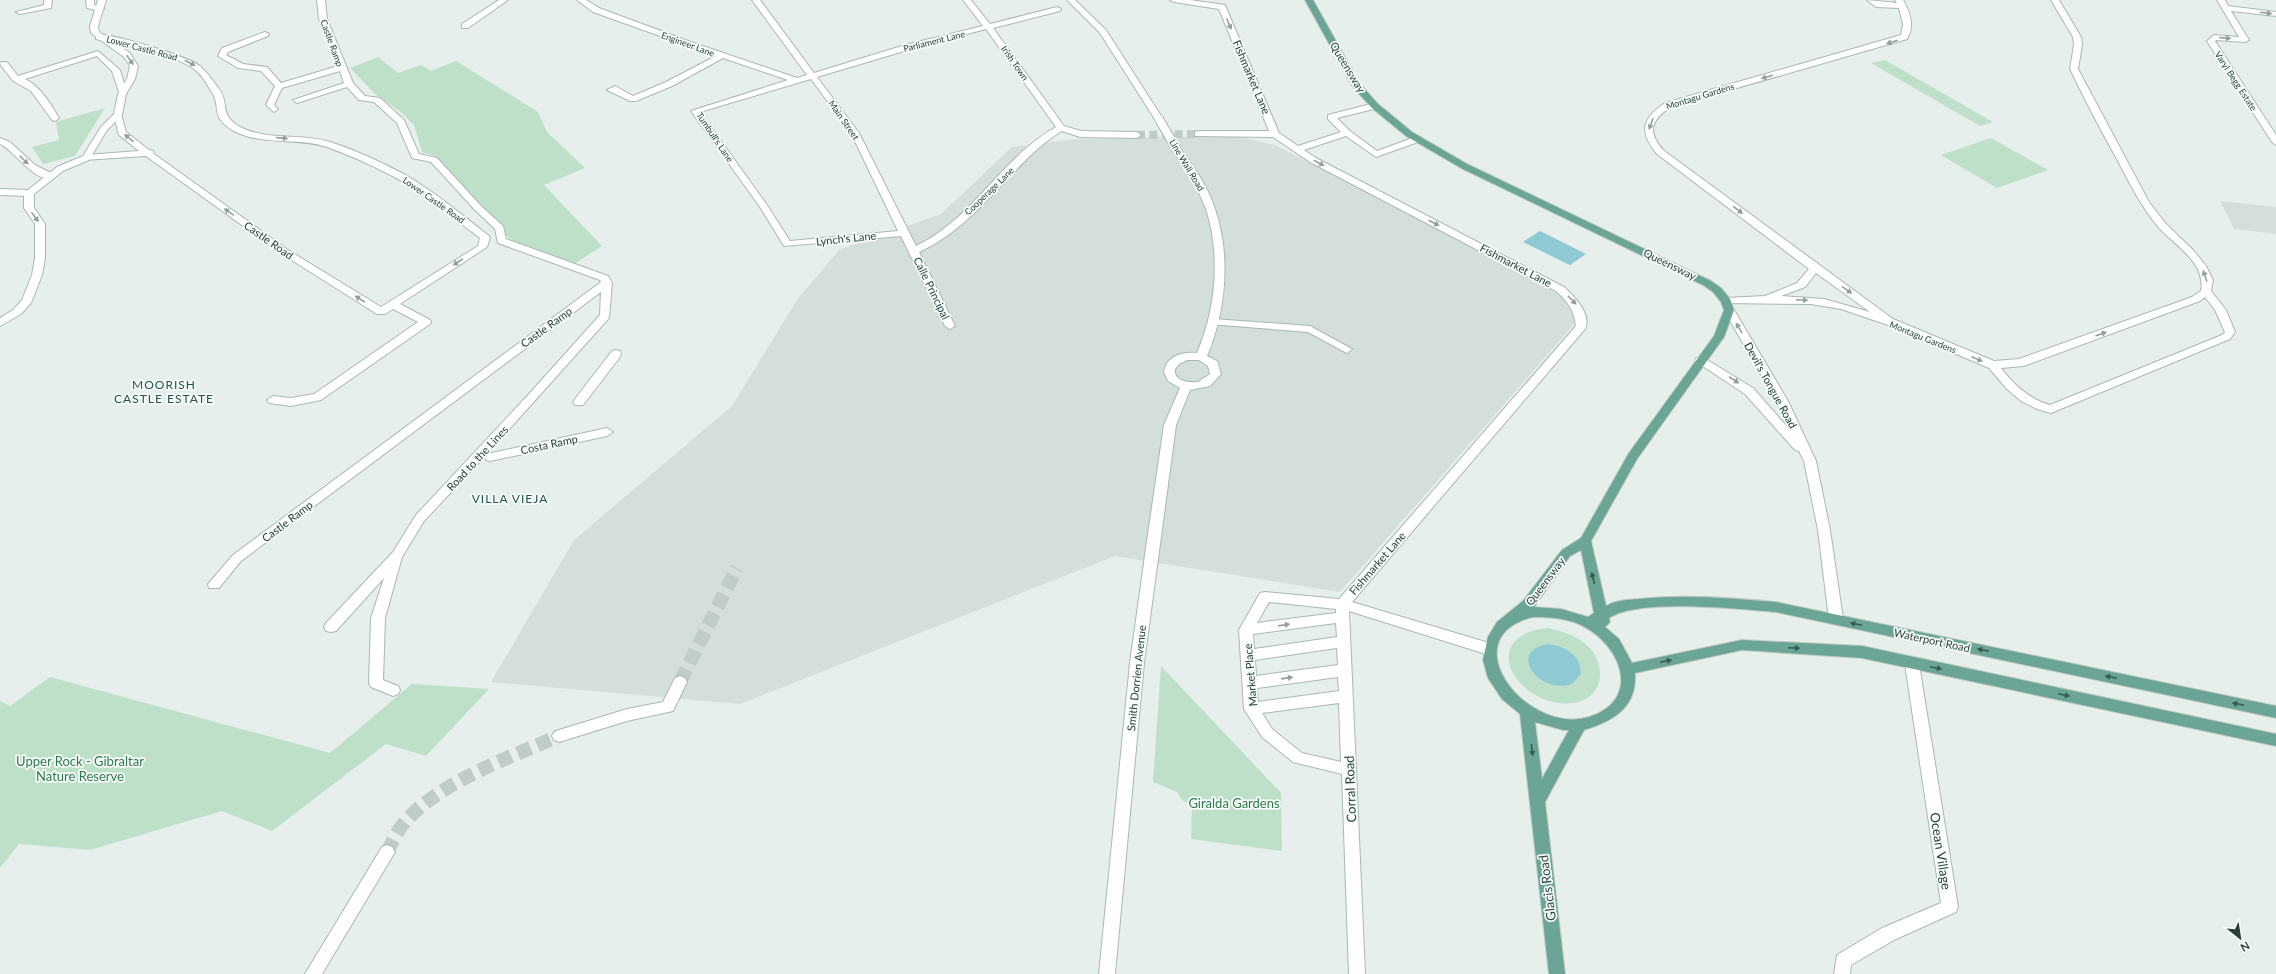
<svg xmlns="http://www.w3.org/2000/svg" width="2276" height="974" font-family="Lato,sans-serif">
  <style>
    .built { fill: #d4dfda }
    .green { fill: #bfe0c8; fill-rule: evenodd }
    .water { fill: #8ec9d4 }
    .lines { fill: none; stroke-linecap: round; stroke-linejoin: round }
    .street-tunnel-far1 { stroke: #bfccc8; stroke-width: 8; stroke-dasharray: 8 4.5; stroke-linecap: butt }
    .street-tunnel { stroke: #bfccc8; stroke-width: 14; stroke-dasharray: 14 7; stroke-linecap: butt }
    .street-casing { stroke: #a8b8b2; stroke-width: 2 }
    .secondary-casing { stroke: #a4bbb3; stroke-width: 2 }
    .primary-casing { stroke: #c2cac8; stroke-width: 2 }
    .street { fill: #fff; fill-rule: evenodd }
    .secondary { fill: #fff; fill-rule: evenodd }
    .primary { fill: #6aa596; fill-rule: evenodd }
    .secondary-bridge-casing { stroke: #a4bbb3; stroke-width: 10; stroke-linecap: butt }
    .secondary-bridge { stroke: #fff; stroke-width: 8 }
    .oneway { fill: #92a09c }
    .oneway2 { fill: #365b51 }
    .labels { text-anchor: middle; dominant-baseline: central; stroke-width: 3.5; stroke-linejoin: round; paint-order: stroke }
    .far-street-label { font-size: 9px; fill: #24423a; stroke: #f7fbf9 }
    .street-label { font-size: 11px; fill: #24423a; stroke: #f7fbf9 }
    .neighbourhood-label { font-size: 12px; letter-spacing: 1px; fill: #1f5548; stroke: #f7fbf9 }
    .near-park-label { font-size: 13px; fill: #2d7a4b; stroke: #f7fbf9 }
    .near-street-label { font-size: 13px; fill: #24423a; stroke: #f7fbf9 }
  </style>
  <rect width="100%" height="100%" fill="#e6efeb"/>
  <path class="built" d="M 1234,136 L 1275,145 L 1542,283 L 1564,299 L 1576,322 L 1340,592 L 1115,556 L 740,704 L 491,682 L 574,540 L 732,406 L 797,300 L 839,250 L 941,214 L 1012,147 L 1078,139 Z
    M 2220,201 L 2276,207 L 2276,234 L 2234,229 Z"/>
  <path class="green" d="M 378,57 L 398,73 L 421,65 L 431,71 L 456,61 L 538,112 L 547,132 L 585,168 L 544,185 L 602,246 L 574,264 L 517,244 L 481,216 L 435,156 L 422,152 L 414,125 L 402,113 L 375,94 L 350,68 Z
    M 1885,60 L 1993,122 L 1980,126 L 1871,63 Z
    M 105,108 L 75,156 L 43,164 L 32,147 L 59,140 L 56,122 Z
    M 1991,138 L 2048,170 L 1997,188 L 1941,155 Z
    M 1547,628 C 1562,631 1576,635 1588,646 C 1606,664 1605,695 1578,702 C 1522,715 1471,637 1547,628 ZM 1548,644 C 1564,646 1581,655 1581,674 Z
    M 1161,666 L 1281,793 L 1282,851 L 1191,839 L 1192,805 L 1182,800 L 1177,792 L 1153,782 Z
    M 50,677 L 330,753 L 412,684 L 489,689 L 426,756 L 386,744 L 272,831 L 222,811 L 90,850 L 19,844 L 0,868 L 0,701 L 10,706 Z"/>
  <path class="water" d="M 1540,231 L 1586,254 L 1570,265 L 1523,242 Z
    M 1548,644 C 1565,646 1581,655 1581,674 L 1572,684 C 1538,695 1507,651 1548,644 Z"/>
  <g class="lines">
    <path class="street-tunnel-far1" d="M 1137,135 L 1198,134"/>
    <path class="street-tunnel" d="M 680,682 L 737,568
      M 387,852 C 392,843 397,831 404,823 C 439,782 511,757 559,736"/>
    <defs>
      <path id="street" d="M 44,0 L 52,0 L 51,8 L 20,14 L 16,12 L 44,5 Z
        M 86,0 L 94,0 L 94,5 L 104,9 L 100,11 L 87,8 Z
        M 317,0 L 325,0 L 327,19 L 353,83 L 365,96 L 380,98 L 404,120 L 419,154 L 437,158 L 481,206 L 503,226 L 506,239 L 608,276 L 612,283 L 609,318 L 487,454 L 607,428 L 613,432 L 607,436 L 490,461 L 486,460 L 485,456 L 424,521 L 402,557 L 385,618 L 383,680 L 398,686 L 400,690 L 398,694 L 393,696 L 371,687 L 369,683 L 371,618 L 384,578 L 336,631 L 331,632 L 326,631 L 324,627 L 326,623 L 393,552 L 416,515 L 529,394 L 600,315 L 601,292 L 241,561 L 219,588 L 209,588 L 208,584 L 233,555 L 601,282 L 600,280 L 498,243 L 495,229 L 475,210 L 431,162 L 412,158 L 397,123 L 374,102 L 359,100 L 347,87 L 297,103 L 293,100 L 344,83 L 340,71 L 282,88 L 274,105 L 278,109 L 274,112 L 266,105 L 275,86 L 261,71 L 238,68 L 218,56 L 222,48 L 265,32 L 269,34 L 268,36 L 228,52 L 226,55 L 243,64 L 267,67 L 281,83 L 338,66 L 319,19 Z
        M 499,0 L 508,0 L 468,28 L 462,28 L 462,24 Z
        M 577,0 L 586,0 L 599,8 L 688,41 L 797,78 L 807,75 L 752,0 L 760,0 L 814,73 L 905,45 L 983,26 L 963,0 L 971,0 L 990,24 L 1057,7 L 1061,9 L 1060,11 L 993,28 L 1064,126 L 1081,131 L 1137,132 L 1141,135 L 1137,138 L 1080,137 L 1062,131 C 1038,145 1020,166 1001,186 C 976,212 952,237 919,252 L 955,326 L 950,329 L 945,326 L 901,236 L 784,246 L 760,207 L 691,111 L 788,80 L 723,58 L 672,86 L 636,101 L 630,101 L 607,90 L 615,86 L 633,96 L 666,82 L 716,56 L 593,12 ZM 986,29 L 1056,127 C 1002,157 973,219 916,246 L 859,133 L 817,77 L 911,49 ZM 811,79 L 851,133 L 898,231 L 790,241 L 767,205 L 700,112 Z
        M 1170,0 L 1190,0 L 1225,5 L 1279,133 L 1298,146 L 1341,132 L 1328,119 L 1328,115 L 1375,103 L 1378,104 L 1378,108 L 1337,118 L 1350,131 L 1377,151 L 1415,137 L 1421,137 L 1421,141 L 1376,157 L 1346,136 L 1304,150 L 1316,158 L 1564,287 C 1574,296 1592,314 1585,329 L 1352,602 L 1489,643 L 1494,645 L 1496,649 L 1494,653 L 1489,655 L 1349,611 L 1365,974 L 1349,974 L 1342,774 L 1293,762 L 1262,737 L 1244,709 L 1239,630 L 1260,593 L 1265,592 L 1339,599 L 1576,326 C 1574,310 1568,302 1556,291 L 1310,162 L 1273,137 L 1195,136 L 1195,132 L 1198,131 L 1269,131 L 1219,9 L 1174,2 ZM 1269,602 L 1336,609 L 1336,613 L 1257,623 ZM 1336,623 L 1337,637 L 1254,649 L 1253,634 ZM 1337,648 L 1338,665 L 1256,676 L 1255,660 ZM 1338,677 L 1339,691 L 1258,702 L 1257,688 ZM 1339,703 L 1341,762 L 1302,753 L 1272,729 L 1262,713 Z
        M 1867,0 L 1897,3 L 1895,0 L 1903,0 C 1910,12 1915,26 1907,39 L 1671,107 C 1651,120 1647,131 1663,150 L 1893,319 L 1994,361 L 2019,359 L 2192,297 L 2201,291 C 2206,263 2176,246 2159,228 C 2142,208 2130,184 2118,161 C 2101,131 2085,100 2070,69 L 2074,45 L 2073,37 L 2051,0 L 2059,0 L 2081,37 L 2082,45 L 2078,69 L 2149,202 L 2166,224 L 2194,251 L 2206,266 L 2213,280 L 2211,291 L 2226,310 L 2235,332 L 2230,339 L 2051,413 L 2037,409 L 2021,401 L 2007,389 L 1989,368 L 1888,325 L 1841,309 L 1811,304 L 1722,303 L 1721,301 L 1722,299 L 1726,298 L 1765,296 L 1797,283 L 1809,269 L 1657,154 C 1639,132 1641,119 1665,103 L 1901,35 L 1903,24 L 1899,8 L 1876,7 ZM 1816,273 L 1870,312 L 1824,299 L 1781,296 L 1805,287 ZM 2205,297 L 2215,310 L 2225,332 L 2222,335 L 2050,405 C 2029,399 2014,385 2001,368 L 2024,366 L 2200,301 Z
        M 2217,0 L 2225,0 L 2228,6 L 2276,12 L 2276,16 L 2231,11 L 2249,40 L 2245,42 L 2216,40 L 2215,41 L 2276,135 L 2276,145 L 2272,142 L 2207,41 L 2214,35 L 2239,37 Z
        M 96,35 C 110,32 189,57 200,66 C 207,72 214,82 219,89 C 230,103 218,114 240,127 C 267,141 301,133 330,142 C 356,150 400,170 423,186 C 446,201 467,219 488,235 L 490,237 L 487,247 L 400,304 L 430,320 L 431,322 L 430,324 L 321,400 L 291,406 L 269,403 L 267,400 L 273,396 L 291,398 L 314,394 L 418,322 L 393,309 L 385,314 L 377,314 L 282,254 L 146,156 L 83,160 L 81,158 L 86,155 L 139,151 L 119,135 L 114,116 L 115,114 L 121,114 L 126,132 L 149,150 L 153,151 L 154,154 L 288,250 L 381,307 L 478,246 L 480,238 C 458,222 437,202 414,188 C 387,172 357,158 327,147 C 298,137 262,146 234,131 C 209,117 222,106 211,91 C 207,84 201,74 194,69 C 175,54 121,45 96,39 Z
        M 98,51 L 120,70 L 127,93 L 126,95 L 120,95 L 112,71 L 97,56 L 25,79 C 41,87 50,103 59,118 L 55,121 L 52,120 L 31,91 L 13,81 L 0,64 L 1,62 L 7,62 L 18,76 Z
        M 0,138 L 10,142 L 35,165 L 53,174 L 53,178 C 34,183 15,151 0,144 Z
        M 0,189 L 29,190 L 34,193 L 29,196 L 0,195 Z
        M 1729,307 L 1734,310 L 1788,401 L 1816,461 L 1830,530 L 1843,619 L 1841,623 L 1836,624 L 1831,623 L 1829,619 L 1818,530 L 1804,461 L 1799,451 L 1795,450 L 1745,394 L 1695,361 L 1696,358 L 1704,358 L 1753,388 L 1789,429 L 1776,401 L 1724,310 Z
        M 1213,319 L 1310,326 L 1352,349 L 1347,353 L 1343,351 L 1308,332 L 1209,324 L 1208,322 L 1209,320 Z
        M 616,350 L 620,351 L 621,354 L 620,357 L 583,405 L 575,405 L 573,402 L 575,399 L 612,351 Z
        M 1912,658 L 1917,660 L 1919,664 L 1958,907 L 1956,912 L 1894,940 L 1851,965 L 1850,974 L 1834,974 L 1837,955 L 1882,928 L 1941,903 L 1905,664 L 1907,660 Z
        M 680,676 L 685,678 L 687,682 L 673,711 L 627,721 L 559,742 L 554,740 L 552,736 L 554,732 L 559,730 L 627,709 L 663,702 L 675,678 Z
        M 387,845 L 392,847 L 395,852 L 392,857 L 322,974 L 305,974 L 382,847 Z"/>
      <path id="secondary" d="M 98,0 L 106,0 L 98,26 L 99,32 L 130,53 L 138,66 L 135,79 L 126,94 L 122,115 L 107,130 L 89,160 L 63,171 L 34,194 L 34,208 L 45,224 L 45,258 L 42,275 L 31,303 L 21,314 L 0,326 L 0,318 L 13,310 L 22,300 L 32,275 L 35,258 L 35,224 L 24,208 L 24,193 L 57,167 L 83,156 L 101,127 L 114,114 L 118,94 L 127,79 L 130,66 L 124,57 L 91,33 L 90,26 Z
        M 1067,0 L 1075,0 L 1106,30 L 1163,119 L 1162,121 L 1156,121 L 1100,33 Z
        M 1177,147 L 1180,148 C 1194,167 1208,187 1215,209 C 1231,256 1226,311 1207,356 L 1217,361 L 1221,374 L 1210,386 L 1190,390 L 1176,425 L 1144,663 L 1115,974 L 1099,974 L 1130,663 L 1147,541 L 1164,425 L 1180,388 L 1168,381 L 1164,372 C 1167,355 1183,352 1197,353 C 1216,309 1221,255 1206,209 C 1198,187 1185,169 1173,150 ZM 1187,360 L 1199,360 L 1208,366 L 1210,374 L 1198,382 C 1189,383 1173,381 1175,369 L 1179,364 Z"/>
      <path id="primary" d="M 1305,0 L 1313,0 L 1360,84 L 1378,104 L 1412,132 L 1467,164 L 1711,281 L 1721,288 L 1730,299 L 1734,310 L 1724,337 L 1637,459 L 1591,541 L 1606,606 C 1616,600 1627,600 1639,599 C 1685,594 1730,598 1776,602 L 2276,706 L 2276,718 L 1776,612 C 1738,609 1639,598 1609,618 L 1610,622 L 1605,627 L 1619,639 L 1632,663 L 1742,640 L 1862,646 L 2276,734 L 2276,746 L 1862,658 L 1742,650 L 1635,673 C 1637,708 1613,721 1584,730 L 1545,802 L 1565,974 L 1549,974 L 1520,714 L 1502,699 L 1488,678 L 1483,660 L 1488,637 L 1497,622 L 1523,601 L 1562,550 L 1581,538 L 1629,453 L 1714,336 L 1724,310 L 1721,302 L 1713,292 L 1703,285 L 1461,168 L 1406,136 L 1372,108 L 1353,87 ZM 1581,550 L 1594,613 L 1588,617 L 1561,609 L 1534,607 L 1570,556 ZM 1533,617 C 1550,617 1568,618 1583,626 C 1622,646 1642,700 1589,717 C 1527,736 1450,638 1533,617 ZM 1535,722 L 1563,730 L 1569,730 L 1542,779 Z"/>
    </defs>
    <use href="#street" class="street-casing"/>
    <use href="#secondary" class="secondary-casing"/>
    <use href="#primary" class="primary-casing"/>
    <use href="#street" class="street"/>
    <use href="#secondary" class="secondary"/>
    <use href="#primary" class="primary"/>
    <defs>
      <path id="secondary-bridge" d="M 1159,119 L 1177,150"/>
    </defs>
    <use href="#secondary-bridge" class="secondary-bridge-casing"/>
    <use href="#secondary-bridge" class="secondary-bridge"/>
  </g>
  <defs><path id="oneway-solid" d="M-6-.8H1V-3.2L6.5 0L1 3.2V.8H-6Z"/></defs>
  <g class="oneway">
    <use href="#oneway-solid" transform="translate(2266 13) rotate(7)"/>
    <use href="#oneway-solid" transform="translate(1229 24) rotate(67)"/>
    <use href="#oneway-solid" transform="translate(2225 38) rotate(5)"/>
    <use href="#oneway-solid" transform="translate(1892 42) rotate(163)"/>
    <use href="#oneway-solid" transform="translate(130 60) rotate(55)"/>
    <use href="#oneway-solid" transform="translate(190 63) rotate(28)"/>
    <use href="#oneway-solid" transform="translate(1767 77) rotate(164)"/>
    <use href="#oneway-solid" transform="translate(1651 124) rotate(110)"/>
    <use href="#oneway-solid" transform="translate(129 138) rotate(-140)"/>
    <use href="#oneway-solid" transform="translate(282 138) rotate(5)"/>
    <use href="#oneway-solid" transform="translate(24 160) rotate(45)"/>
    <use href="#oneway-solid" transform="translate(1319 163) rotate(27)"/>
    <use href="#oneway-solid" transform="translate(1738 210) rotate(37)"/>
    <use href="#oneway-solid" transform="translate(229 212) rotate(-146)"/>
    <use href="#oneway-solid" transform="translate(35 217) rotate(54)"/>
    <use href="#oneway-solid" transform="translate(1434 223) rotate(27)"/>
    <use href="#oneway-solid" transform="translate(458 262) rotate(147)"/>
    <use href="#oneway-solid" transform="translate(2205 276) rotate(-109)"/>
    <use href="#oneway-solid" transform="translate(1847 290) rotate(35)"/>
    <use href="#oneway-solid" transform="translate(360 299) rotate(-148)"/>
    <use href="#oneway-solid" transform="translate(1572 300) rotate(46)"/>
    <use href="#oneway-solid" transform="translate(1802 300) rotate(3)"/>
    <use href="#oneway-solid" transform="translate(1739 328) rotate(-121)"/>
    <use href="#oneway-solid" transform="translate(2101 334) rotate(-20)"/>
    <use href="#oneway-solid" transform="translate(1977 359) rotate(22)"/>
    <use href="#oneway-solid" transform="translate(1734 380) rotate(33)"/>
    <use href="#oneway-solid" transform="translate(1284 625) rotate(-8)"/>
    <use href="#oneway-solid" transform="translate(1287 678) rotate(-8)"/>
  </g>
  <g class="oneway2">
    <use href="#oneway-solid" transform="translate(1593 578) rotate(-104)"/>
    <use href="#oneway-solid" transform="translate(1856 624) rotate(-168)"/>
    <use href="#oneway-solid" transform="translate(1794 648) rotate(3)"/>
    <use href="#oneway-solid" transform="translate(1983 650) rotate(-168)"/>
    <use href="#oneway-solid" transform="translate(1666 661) rotate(-12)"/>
    <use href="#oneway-solid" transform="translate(1936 668) rotate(12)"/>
    <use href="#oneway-solid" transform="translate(2111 677) rotate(-168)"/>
    <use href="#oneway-solid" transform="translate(2064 695) rotate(12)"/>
    <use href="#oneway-solid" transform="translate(2238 704) rotate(-168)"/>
    <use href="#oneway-solid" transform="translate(1532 750) rotate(84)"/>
  </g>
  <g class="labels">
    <g class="far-street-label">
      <text transform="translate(934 41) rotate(-14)">Parliament Lane</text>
      <text transform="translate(332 43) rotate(70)">Castle Ramp</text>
      <text transform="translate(688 44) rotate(20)">Engineer Lane</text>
      <text transform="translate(142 48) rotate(15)">Lower Castle Road</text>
      <text transform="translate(1015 63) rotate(55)">Irish Town</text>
      <text transform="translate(2236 81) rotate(57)">Varyl Begg Estate</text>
      <text transform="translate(1700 96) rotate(-17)">Montagu Gardens</text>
      <text transform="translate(844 120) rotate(55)">Main Street</text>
      <text transform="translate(715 137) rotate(56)">Tumbull's Lane</text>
      <text transform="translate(1187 165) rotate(59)">Line Wall Road</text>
      <text transform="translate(989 191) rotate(-44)">Cooperage Lane</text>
      <text transform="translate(434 200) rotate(35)">Lower Castle Road</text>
      <text transform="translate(1923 337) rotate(22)">Montagu Gardens</text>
    </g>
    <g class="street-label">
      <text transform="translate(1348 67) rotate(59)">Queensway</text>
      <text transform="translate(1252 77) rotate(67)">Fishmarket Lane</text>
      <text transform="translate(846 238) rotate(-6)">Lynch's Lane</text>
      <text transform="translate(269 240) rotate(35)">Castle Road</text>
      <text transform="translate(1670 264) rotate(26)">Queensway</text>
      <text transform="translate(1516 265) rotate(28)">Fishmarket Lane</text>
      <text transform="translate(932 288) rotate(64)">Calle Principal</text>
      <text transform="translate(546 327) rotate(-36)">Castle Ramp</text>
      <text transform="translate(1771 385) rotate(61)">Devil's Tongue Road</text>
      <text transform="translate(549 444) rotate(-12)">Costa Ramp</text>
      <text transform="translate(477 458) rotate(-47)">Road to the Lines</text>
      <text transform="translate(287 521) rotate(-37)">Castle Ramp</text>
      <text transform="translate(1377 563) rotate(-49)">Fishmarket Lane</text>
      <text transform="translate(1545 581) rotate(-53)">Queensway</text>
      <text transform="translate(1932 640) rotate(12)">Waterport Road</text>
      <text transform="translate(1250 675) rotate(-95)">Market Place</text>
      <text transform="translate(1136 678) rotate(-84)">Smith Dorrien Avenue</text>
    </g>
    <g class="neighbourhood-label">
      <text x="164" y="384">MOORISH<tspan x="164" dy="14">CASTLE ESTATE</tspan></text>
      <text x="510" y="498">VILLA VIEJA</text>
    </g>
    <g class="near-park-label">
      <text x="80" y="761">Upper Rock - Gibraltar<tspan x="80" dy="15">Nature Reserve</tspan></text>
      <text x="1234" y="803">Giralda Gardens</text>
    </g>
    <g class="near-street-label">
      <text transform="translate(1350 789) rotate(-92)">Corral Road</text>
      <text transform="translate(1941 851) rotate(81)">Ocean Village</text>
      <text transform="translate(1547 888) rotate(-97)">Glacis Road</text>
    </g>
  </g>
  <g transform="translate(2240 938) rotate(150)" stroke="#f7fbf9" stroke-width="3" paint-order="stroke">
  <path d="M0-3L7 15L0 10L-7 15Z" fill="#24423a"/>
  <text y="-6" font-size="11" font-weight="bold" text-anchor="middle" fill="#24423a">N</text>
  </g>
</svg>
